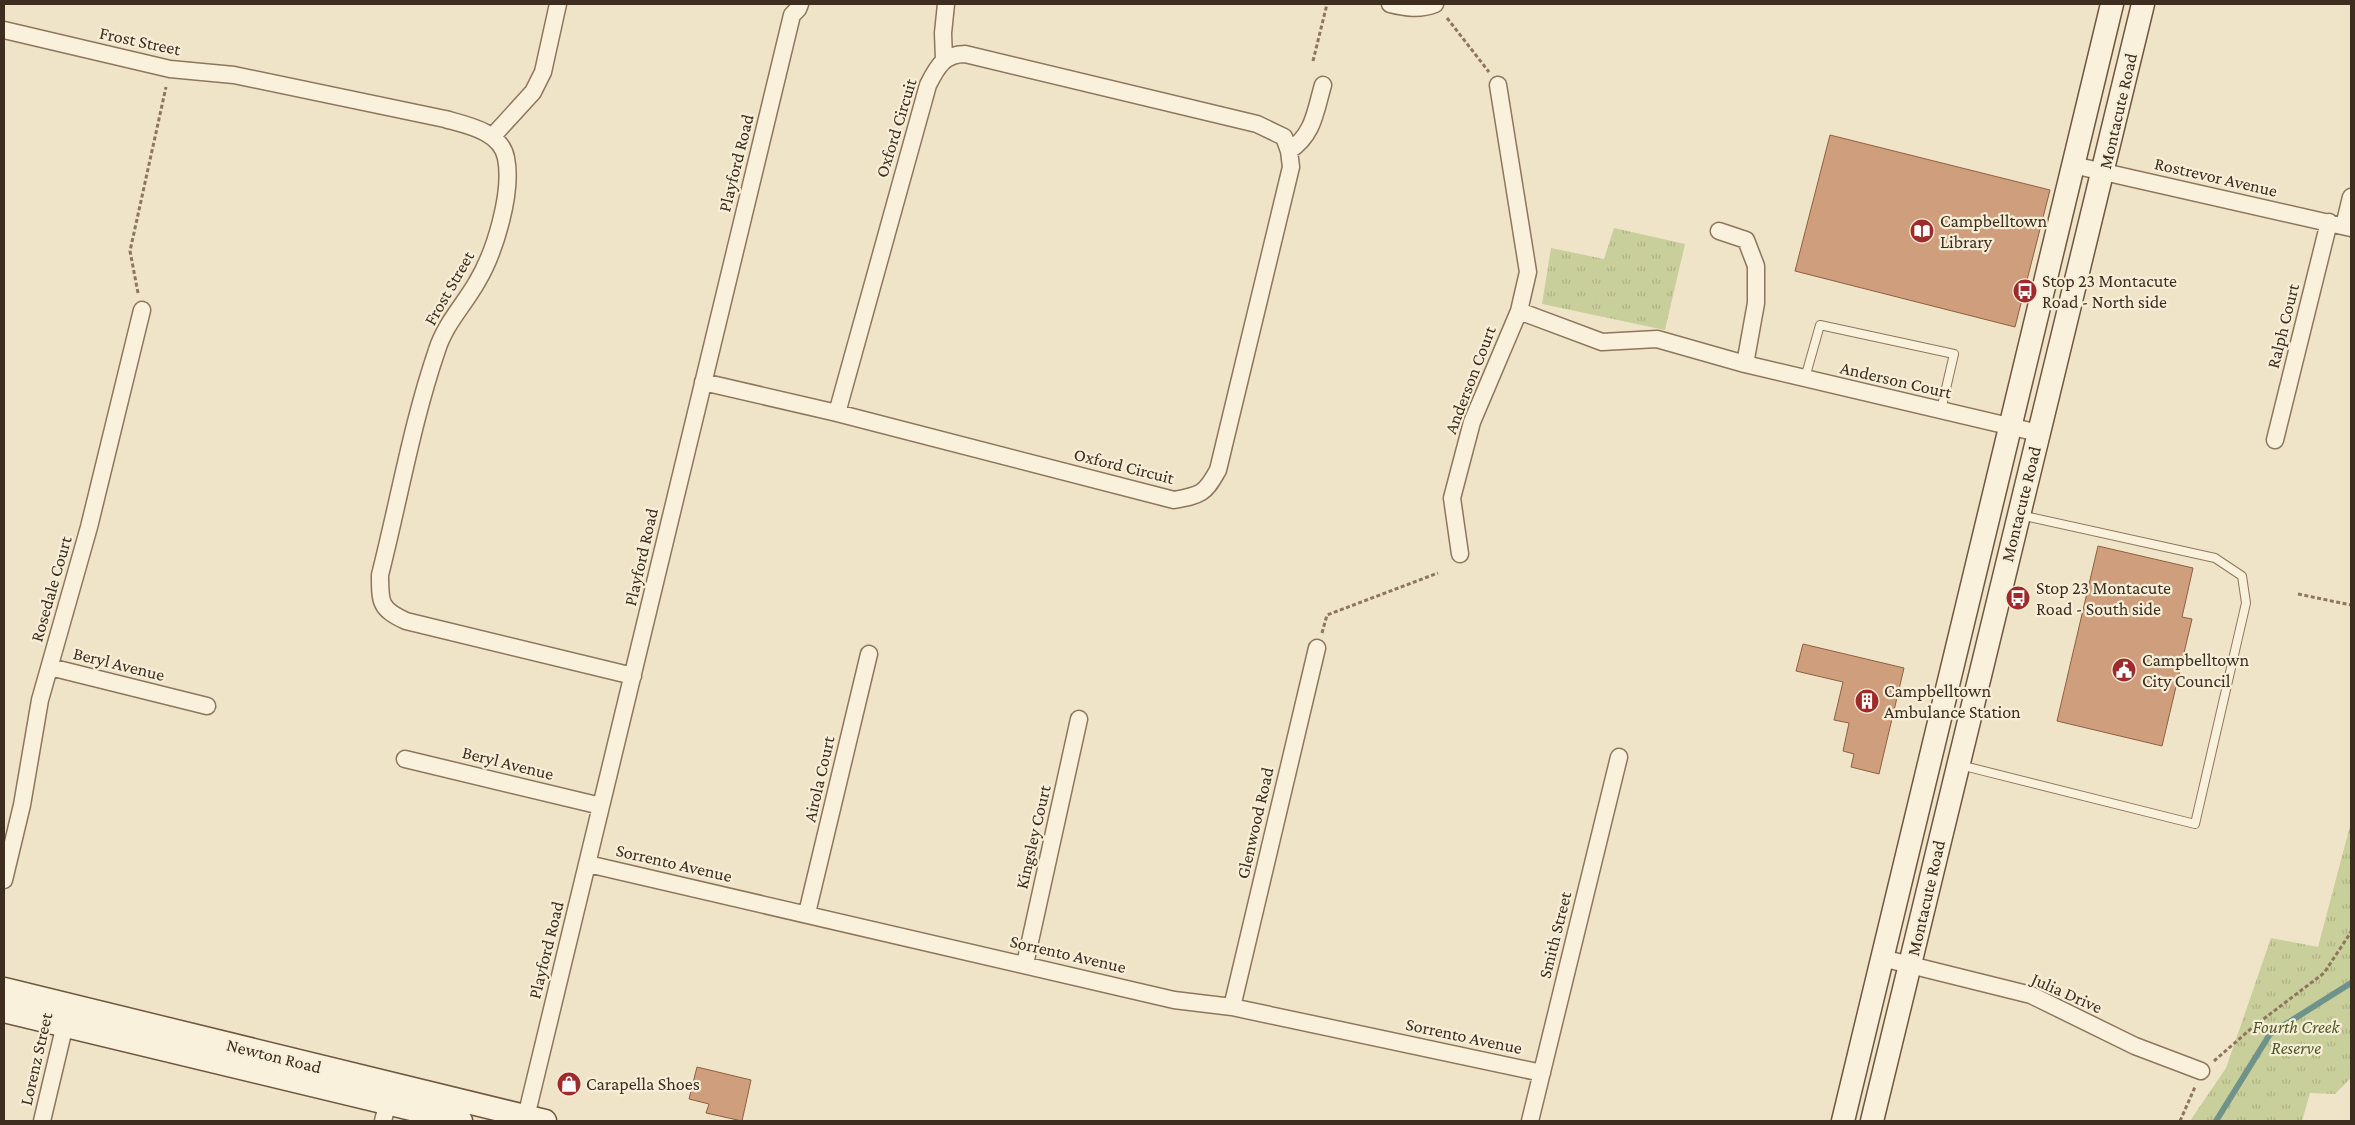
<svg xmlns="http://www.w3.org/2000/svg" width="2355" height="1125" font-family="'Crimson Pro',serif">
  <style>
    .park { fill: url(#park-tufts) }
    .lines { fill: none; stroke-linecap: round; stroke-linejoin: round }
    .stream { stroke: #6f938a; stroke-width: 6 }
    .building { fill: #cf9f7d; stroke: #8d5f41 }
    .service-casing { stroke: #8d765c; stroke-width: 10 }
    .minor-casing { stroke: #8d765c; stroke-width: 19 }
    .secondary-casing { stroke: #6f573f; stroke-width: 25 }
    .path { stroke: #8d765c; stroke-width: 3; stroke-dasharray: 4 2.5; stroke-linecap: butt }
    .service { stroke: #faf1dc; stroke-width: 8 }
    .minor { stroke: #faf1dc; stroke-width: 16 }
    .secondary { stroke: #faf1dc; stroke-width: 22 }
    .labels { text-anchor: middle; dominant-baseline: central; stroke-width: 4.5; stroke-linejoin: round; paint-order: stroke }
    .street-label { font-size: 18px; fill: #3d2e20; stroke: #f7eed8 }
    .poi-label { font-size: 18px; fill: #3d2e20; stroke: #f7eed8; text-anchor: start }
    .park-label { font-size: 18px; font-style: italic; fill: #4d5a26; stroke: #f7eed8 }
  </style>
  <defs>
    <pattern id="park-tufts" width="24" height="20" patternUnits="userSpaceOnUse" patternTransform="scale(1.25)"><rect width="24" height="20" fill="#c9cf9b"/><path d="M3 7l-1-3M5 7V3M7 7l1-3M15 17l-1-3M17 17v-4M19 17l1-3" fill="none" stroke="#aeb285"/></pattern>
  </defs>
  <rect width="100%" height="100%" fill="#f0e4c8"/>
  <path class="park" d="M 1614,228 L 1685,244 L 1665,330 L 1542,304 L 1551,248 L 1604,259 Z
    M 2351,822 L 2351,1078 L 2335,1094 L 2310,1093 L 2302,1121 L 2190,1121 L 2226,1068 L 2271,938 L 2318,947 Z"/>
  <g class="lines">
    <path class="stream" d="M 2216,1121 L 2270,1034 L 2351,983"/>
  </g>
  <path class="building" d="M 1830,135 L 2050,190 L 2015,327 L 1795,271 Z
    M 2098,546 L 2193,568 L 2182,617 L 2192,619 L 2162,746 L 2057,721 Z
    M 1803,644 L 1904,668 L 1879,774 L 1851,767 L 1854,754 L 1843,751 L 1849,723 L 1834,720 L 1843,682 L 1796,671 Z
    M 697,1067 L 751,1080 L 742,1121 L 706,1113 L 709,1104 L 689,1099 Z"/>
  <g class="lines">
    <defs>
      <path id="service" d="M 1805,378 L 1820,325 L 1954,354 L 1941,410
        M 1960,765 L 2195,824 L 2246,603 L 2242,576 L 2215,558 L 2020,515"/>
      <path id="minor" d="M 1390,4 C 1406,8 1420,10 1435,4
        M 4,30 L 170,69 L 234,75 L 445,119 C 466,125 501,131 506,158 C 513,192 495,252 477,282 C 464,305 445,324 437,350 C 412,423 399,500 380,575 C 380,603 380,609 406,621 L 633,676
        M 944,59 L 943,33 L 946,4
        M 492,137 L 533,92 L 543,72 L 558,4
        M 1289,151 C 1314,134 1315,112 1323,85
        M 2073,165 L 2351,228
        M 2344,226 L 2351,197
        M 1719,231 L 1746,240 L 1756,266 L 1756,303 L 1745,364
        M 1519,311 L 1602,342 L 1657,339 L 1745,364 L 2038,433
        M 703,382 L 837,413 L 1174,500 C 1201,495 1205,494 1218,470 L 1291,167 L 1289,151 L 1284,137 L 1257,124 L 965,54 C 944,54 937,67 928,85 L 837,413
        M 2275,440 L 2329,222
        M 1460,554 L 1452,498 L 1472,422 L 1519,311 L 1528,272 L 1498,85
        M 50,667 L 207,706
        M 405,759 L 601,806
        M 588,864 L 1174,1000 L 1232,1007 L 1542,1073
        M 4,880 L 22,805 L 40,700 L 89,527 L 142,310
        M 807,913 L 869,654
        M 1882,958 L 2031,995 L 2135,1046 L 2201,1071
        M 1025,964 L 1079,719
        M 1232,1007 L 1317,648
        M 42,1121 L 67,1016
        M 383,1121 L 390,1094
        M 525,1121 L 792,15 L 798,9 L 800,4
        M 1530,1121 L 1619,757"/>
      <path id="secondary" d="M 4,989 L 545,1121
        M 4,1011 L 461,1121
        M 1843,1121 L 2112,4
        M 1872,1121 L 2143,4"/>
    </defs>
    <use href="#service" class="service-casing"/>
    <use href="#minor" class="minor-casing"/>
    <use href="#secondary" class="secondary-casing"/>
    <path class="path" d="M 1447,18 L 1489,72
      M 1313,61 L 1327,4
      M 138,293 L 130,251 L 166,87
      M 2298,594 L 2351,605
      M 1322,633 L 1327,615 L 1438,573
      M 2214,1061 L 2253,1027 L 2324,973 L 2351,932
      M 2180,1121 L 2195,1087"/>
    <use href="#service" class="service"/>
    <use href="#minor" class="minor"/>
    <use href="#secondary" class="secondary"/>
  </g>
  <defs>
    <symbol id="library-disc" viewBox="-11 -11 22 22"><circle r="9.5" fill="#9e2a2b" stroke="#f7eed8"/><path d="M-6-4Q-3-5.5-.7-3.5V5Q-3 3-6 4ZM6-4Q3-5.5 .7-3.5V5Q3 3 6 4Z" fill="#fff"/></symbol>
    <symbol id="bus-disc" viewBox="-11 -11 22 22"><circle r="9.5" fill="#9e2a2b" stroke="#f7eed8"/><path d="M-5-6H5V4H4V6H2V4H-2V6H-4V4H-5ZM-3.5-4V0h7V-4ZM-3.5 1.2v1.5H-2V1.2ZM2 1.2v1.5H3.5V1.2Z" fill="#fff"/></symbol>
    <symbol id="civic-disc" viewBox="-11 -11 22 22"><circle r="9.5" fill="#9e2a2b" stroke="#f7eed8"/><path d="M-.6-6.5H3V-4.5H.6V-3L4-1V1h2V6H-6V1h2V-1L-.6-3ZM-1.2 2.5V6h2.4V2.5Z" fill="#fff"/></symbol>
    <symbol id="building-disc" viewBox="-11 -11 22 22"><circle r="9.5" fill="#9e2a2b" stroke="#f7eed8"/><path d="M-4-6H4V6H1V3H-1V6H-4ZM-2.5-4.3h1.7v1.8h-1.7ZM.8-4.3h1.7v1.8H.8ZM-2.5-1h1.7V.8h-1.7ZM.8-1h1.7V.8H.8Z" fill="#fff"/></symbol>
    <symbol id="shop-disc" viewBox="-11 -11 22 22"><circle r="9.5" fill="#9e2a2b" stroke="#f7eed8"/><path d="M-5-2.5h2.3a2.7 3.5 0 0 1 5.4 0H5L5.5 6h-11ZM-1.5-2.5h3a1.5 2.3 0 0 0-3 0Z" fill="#fff"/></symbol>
  </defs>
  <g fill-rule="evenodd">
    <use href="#library-disc" x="1908" y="217" width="28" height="28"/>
    <use href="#bus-disc" x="2011" y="277" width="28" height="28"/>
    <use href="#bus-disc" x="2004" y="584" width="28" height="28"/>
    <use href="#civic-disc" x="2110" y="656" width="28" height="28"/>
    <use href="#building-disc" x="1853" y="687" width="28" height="28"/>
    <use href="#shop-disc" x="555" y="1070" width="28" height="28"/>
  </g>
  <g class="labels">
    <g class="street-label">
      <text transform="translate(140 41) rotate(12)">Frost Street</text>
      <text transform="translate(2118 111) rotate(-77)">Montacute Road</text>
      <text transform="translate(896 128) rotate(-73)">Oxford Circuit</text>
      <text transform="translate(736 163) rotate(-76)">Playford Road</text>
      <text transform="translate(2216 177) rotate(13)">Rostrevor Avenue</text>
      <text transform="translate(449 288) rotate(-60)">Frost Street</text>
      <text transform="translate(2283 326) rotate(-76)">Ralph Court</text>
      <text transform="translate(1470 380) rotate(-69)">Anderson Court</text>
      <text transform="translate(1896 380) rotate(13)">Anderson Court</text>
      <text transform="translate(1124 466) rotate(14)">Oxford Circuit</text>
      <text transform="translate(2021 504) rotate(-76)">Montacute Road</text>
      <text transform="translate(641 557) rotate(-77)">Playford Road</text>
      <text transform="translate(51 589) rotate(-74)">Rosedale Court</text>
      <text transform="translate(119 664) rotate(14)">Beryl Avenue</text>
      <text transform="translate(508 763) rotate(14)">Beryl Avenue</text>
      <text transform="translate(819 779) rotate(-77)">Airola Court</text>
      <text transform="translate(1255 823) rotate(-77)">Glenwood Road</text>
      <text transform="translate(1033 837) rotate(-77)">Kingsley Court</text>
      <text transform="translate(674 863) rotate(13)">Sorrento Avenue</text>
      <text transform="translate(1926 898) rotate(-77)">Montacute Road</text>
      <text transform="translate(1555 935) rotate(-76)">Smith Street</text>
      <text transform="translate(546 950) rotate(-76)">Playford Road</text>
      <text transform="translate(1068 954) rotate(13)">Sorrento Avenue</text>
      <text transform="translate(2067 993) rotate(24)">Julia Drive</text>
      <text transform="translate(1464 1036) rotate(12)">Sorrento Avenue</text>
      <text transform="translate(274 1056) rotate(14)">Newton Road</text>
      <text transform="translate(36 1059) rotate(-77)">Lorenz Street</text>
    </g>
    <g class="poi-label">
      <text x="1940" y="221">Campbelltown<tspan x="1940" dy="21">Library</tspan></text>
      <text x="2042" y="281">Stop 23 Montacute<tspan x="2042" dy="21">Road - North side</tspan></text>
      <text x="2036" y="588">Stop 23 Montacute<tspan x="2036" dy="21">Road - South side</tspan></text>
      <text x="2142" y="660">Campbelltown<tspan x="2142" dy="21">City Council</tspan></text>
      <text x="1884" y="691">Campbelltown<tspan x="1884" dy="21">Ambulance Station</tspan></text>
      <text x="586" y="1084">Carapella Shoes</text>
    </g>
    <g class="park-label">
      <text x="2296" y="1027">Fourth Creek<tspan x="2296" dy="21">Reserve</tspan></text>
    </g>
  </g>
  <rect width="2355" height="1125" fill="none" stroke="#3d2e20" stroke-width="10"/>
</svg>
